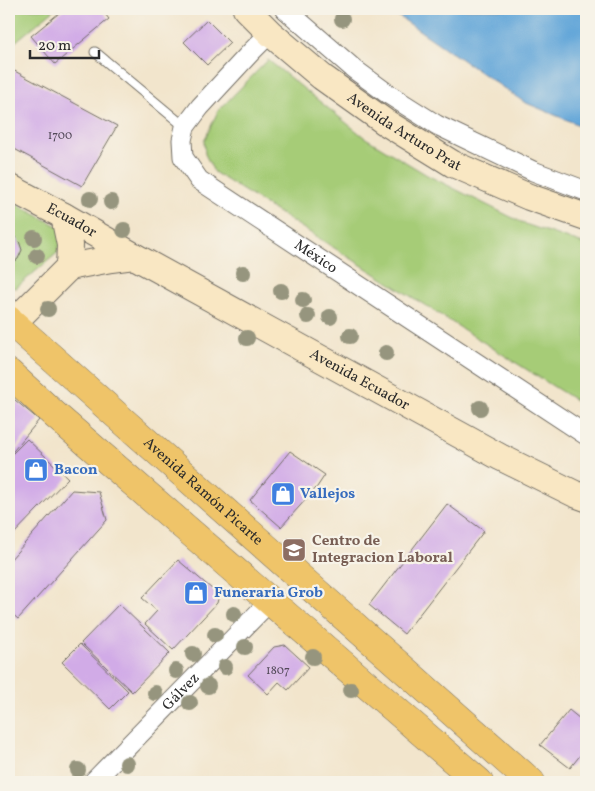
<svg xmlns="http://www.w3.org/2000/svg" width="595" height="791" font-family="Vollkorn,serif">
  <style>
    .green { fill: #a6cc77; stroke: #687c51 }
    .water { fill: #65a7d9; stroke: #486982 }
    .building { fill: #d1abe7 }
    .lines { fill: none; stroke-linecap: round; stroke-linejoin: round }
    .lane-casing { stroke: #716c63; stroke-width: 11 }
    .street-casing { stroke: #716c63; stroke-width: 21 }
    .secondary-casing { stroke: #716c63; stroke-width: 28 }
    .highway-casing { stroke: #716c63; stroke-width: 29 }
    .lane { stroke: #fff; stroke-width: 9 }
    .street { stroke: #fff; stroke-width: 19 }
    .secondary { stroke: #f9e7c3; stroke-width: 26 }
    .highway { stroke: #efc469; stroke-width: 28 }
    .tree { fill: #96957e }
    .labels { text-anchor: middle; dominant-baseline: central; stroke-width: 4.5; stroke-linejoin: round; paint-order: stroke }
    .number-label { font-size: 12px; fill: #544b5a }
    .street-label { font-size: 15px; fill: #2b2b2b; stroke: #f7f3e8 }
    .shop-label { font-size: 15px; font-weight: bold; fill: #366cbe; stroke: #f7f3e8; text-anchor: start }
    .education-label { font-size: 15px; font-weight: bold; fill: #785e54; stroke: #f7f3e8; text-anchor: start }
  </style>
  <rect width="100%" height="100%" fill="#f7f3e8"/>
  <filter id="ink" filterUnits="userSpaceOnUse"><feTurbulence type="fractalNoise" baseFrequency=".02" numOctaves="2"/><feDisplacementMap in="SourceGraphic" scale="10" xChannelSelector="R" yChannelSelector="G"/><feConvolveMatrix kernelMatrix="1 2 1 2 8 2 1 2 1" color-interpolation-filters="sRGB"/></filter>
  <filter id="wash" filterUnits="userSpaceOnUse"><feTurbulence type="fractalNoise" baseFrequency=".0096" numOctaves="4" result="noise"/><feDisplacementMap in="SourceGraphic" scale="20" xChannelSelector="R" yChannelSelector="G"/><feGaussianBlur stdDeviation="1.12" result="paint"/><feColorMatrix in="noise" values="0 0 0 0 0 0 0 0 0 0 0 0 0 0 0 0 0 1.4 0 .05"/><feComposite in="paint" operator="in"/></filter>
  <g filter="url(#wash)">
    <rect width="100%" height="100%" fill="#f2e5cc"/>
    <path class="green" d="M 9,9 L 55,9 L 9,47 Z
      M 268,60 L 364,137 L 427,175 L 525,224 L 586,245 L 586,407 L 214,172 L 205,154 L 204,141 L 218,111 Z
      M 9,200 L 61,228 L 62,249 L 16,288 L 9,287 Z"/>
    <path class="water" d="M 388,9 L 586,9 L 586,128 L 524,102 Z"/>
    <g id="blocks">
      <path class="building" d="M 64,9 L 101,9 L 109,19 L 55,64 L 31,36 Z
        M 207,20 L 230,43 L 207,65 L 184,42 Z
        M 9,68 L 117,126 L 82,186 L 9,146 Z
        M 9,234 L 15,237 L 19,241 L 22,250 L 18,259 L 14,262 L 9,264 Z
        M 9,395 L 39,420 L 9,456 Z
        M 27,439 L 68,478 L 9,539 L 9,457 Z
        M 290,451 L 325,475 L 317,487 L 281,527 L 250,500 Z
        M 72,490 L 99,492 L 107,520 L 18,619 L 9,611 L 9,561 Z
        M 447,504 L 484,531 L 404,634 L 369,605 Z
        M 178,560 L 219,595 L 217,603 L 173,650 L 145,624 L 157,611 L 142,598 Z
        M 119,604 L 170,653 L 132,692 L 81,643 Z
        M 586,612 L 586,622 L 582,620 Z
        M 80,644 L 128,691 L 110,709 L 62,662 Z
        M 285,645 L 309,667 L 288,690 L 279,682 L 268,694 L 248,675 L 274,647 Z
        M 569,710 L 586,724 L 586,748 L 570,768 L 540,745 Z"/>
    </g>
  </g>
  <g filter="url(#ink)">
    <use href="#blocks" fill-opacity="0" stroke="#716c63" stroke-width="1"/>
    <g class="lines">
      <defs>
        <path id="lane" d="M 95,52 L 185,127"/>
        <g id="street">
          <path d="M 285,9 L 354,69 L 388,94 L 437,125 L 533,171 L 586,191"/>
          <path id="s1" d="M 270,33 L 251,52 L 200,107 L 185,127 L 182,140 L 183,157 L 199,180 L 586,435"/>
          <path id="s2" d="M 93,782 L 270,601"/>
        </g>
        <g id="secondary">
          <path id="s3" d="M 246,9 L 270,33 L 322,77 L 385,122 L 453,164 L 529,197 L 586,217"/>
          <path id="s4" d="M 9,187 L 64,216 L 134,256 L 500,457 L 575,494 L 586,498"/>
          <path d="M 64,216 L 70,245 L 69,267"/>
          <path d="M 9,327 L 69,267 L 111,259 L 134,256"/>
        </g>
        <g id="highway">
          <path id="s5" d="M 9,320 L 531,782"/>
          <path d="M 9,373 L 55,415 L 479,782"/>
        </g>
      </defs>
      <use href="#lane" class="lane-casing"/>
      <use href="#street" class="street-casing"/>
      <use href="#secondary" class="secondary-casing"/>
      <use href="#highway" class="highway-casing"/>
      <use href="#lane" class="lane"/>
      <use href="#street" class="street"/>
      <use href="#secondary" class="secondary"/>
      <use href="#highway" class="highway"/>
    </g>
    <g class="tree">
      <circle cx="342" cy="19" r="8"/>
      <circle cx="90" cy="199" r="8"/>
      <circle cx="111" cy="202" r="8"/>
      <circle cx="124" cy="230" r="8"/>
      <circle cx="34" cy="238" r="8"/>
      <circle cx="37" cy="256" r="8"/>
      <circle cx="243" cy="273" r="8"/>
      <circle cx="281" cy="291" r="8"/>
      <circle cx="303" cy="300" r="8"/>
      <circle cx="48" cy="309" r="8"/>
      <circle cx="308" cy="316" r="8"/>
      <circle cx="330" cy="317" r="8"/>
      <circle cx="350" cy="336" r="8"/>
      <circle cx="247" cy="338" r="8"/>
      <circle cx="386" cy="353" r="8"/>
      <circle cx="480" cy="408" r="8"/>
      <circle cx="234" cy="614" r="8"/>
      <circle cx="215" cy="635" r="8"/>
      <circle cx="245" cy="647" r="8"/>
      <circle cx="193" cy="654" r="8"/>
      <circle cx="313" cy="657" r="8"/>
      <circle cx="225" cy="667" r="8"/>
      <circle cx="176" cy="671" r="8"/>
      <circle cx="208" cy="686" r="8"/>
      <circle cx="351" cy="690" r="8"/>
      <circle cx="155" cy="693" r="8"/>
      <circle cx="190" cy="703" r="8"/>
      <circle cx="127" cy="764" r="8"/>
      <circle cx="78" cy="770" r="8"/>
    </g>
  </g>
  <defs>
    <symbol id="shop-square" viewBox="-11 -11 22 22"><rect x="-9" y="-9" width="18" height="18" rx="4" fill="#3f7fe0" stroke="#f7f3e8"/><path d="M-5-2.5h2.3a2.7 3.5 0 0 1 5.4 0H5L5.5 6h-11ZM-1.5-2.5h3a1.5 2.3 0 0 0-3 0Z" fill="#fff"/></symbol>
    <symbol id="school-square" viewBox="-11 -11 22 22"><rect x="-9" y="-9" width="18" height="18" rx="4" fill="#8d6e63" stroke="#f7f3e8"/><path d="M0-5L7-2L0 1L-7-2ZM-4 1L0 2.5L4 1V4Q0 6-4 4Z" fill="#fff"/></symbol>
  </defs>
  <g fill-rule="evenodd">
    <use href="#shop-square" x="22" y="456" width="28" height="28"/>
    <use href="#shop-square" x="269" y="480" width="28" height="28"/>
    <use href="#school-square" x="280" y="536" width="28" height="28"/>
    <use href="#shop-square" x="182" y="579" width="28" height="28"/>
  </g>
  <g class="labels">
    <g class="number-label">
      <text x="60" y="136">1700</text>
      <text x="278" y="671">1807</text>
    </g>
    <g class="street-label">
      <text stroke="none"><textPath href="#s3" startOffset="201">Avenida Arturo Prat</textPath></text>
      <text stroke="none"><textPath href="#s4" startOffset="71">Ecuador</textPath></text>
      <text stroke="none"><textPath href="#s1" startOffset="325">México</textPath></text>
      <text stroke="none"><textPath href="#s4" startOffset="400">Avenida Ecuador</textPath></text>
      <text stroke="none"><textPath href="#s5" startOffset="259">Avenida Ramón Picarte</textPath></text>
      <text stroke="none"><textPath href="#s2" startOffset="126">Gálvez</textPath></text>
    </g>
    <g class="shop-label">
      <text x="54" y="470">Bacon</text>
      <text x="300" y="494">Vallejos</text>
      <text x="214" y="593">Funeraria Grob</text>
    </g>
    <g class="education-label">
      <text x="312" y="541">Centro de<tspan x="312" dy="17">Integracion Laboral</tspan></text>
    </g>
  </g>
  <rect width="595" height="791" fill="none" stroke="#f7f3e8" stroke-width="30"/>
  <path d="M30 50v8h69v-8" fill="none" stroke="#2b2b2b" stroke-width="2.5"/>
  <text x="38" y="50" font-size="15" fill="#2b2b2b" stroke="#f7f3e8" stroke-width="4" paint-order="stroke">20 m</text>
</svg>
